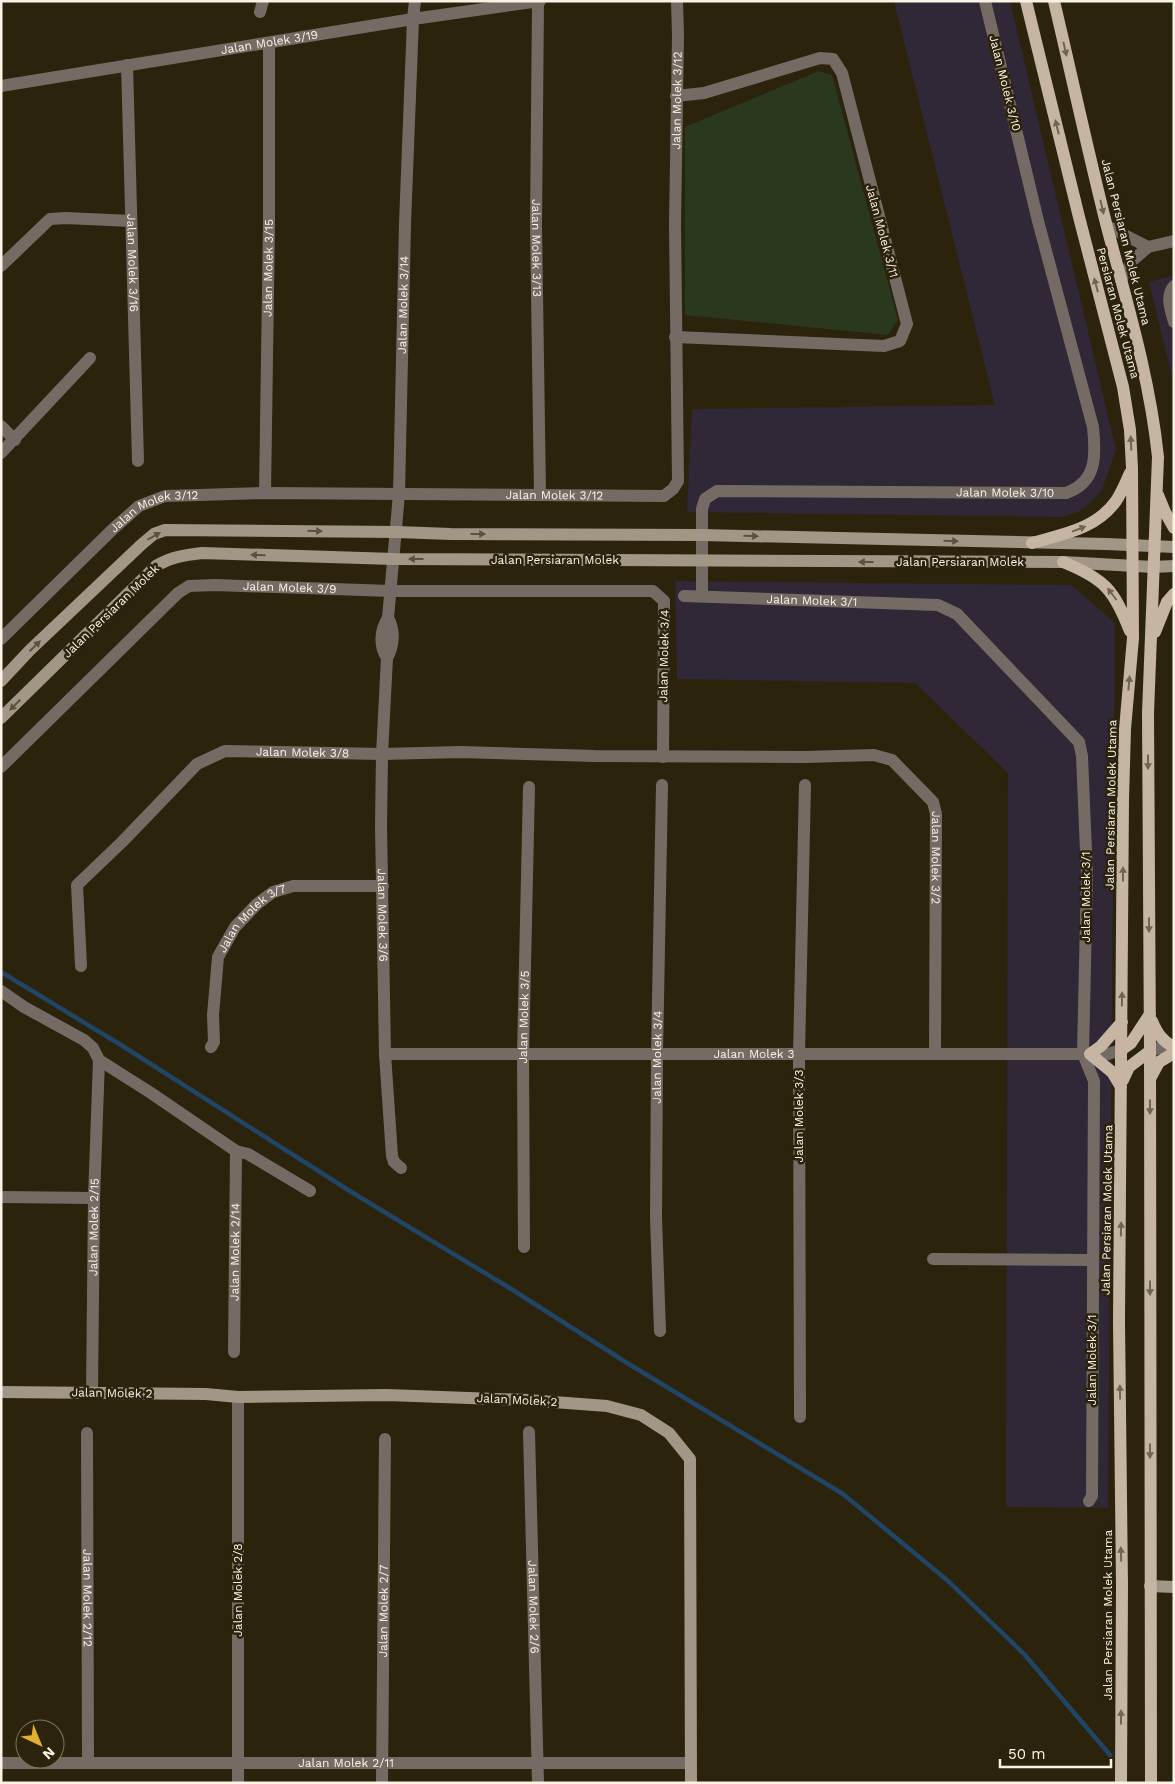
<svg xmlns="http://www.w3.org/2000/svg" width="1175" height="1784" font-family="'Work Sans',sans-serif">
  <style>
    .commercial { fill: #302737 }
    .green { fill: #2a381d }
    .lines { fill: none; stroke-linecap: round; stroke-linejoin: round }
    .stream { stroke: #214566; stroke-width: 4.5 }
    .street { stroke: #746c64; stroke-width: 12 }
    .secondary { stroke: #a29687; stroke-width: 12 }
    .primary { stroke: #c6b5a3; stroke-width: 12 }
    .oneway { fill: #716550 }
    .oneway2 { fill: #5b513e }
    .labels { text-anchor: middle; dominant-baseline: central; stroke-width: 5; stroke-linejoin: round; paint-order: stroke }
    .street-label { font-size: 12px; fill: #f9f3e6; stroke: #2c230d }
  </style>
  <rect width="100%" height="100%" fill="#2c230d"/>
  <path class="commercial" d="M 894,1 L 1010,1 L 1116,450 L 1102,490 L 1090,503 L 1078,512 L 1063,517 L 687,512 L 692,409 L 995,405 Z
    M 1174,275 L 1174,385 L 1149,282 Z
    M 675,581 L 1071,585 L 1115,623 L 1108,1508 L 1006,1507 L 1008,773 L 915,683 L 677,679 Z"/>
  <path class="green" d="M 819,71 L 832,75 L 898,320 L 888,335 L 685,315 L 685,127 Z"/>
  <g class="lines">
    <path class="stream" d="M 1,972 L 121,1045 L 353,1193 L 508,1287 L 624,1361 L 843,1494 L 947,1580 L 1024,1654 L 1110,1755"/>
    <g class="street">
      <path id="s1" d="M 538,2 L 536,225 L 540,494"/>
      <path d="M 260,12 L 263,1"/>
      <path id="s2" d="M 127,65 L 138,461"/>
      <path id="s3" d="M 1,86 L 413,19 L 540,1"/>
      <path d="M 1107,226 L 1148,247"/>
      <path d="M 1,266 L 50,219 L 66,218 L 131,221"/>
      <path d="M 1121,280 L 1133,260 L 1148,247 L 1174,241"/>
      <path d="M 1174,286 C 1165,296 1171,311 1174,322"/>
      <path d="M 675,337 L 884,346 L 900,341 L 907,324 L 842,73 L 833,59 L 820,58 L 704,93 L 676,96"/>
      <path d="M 1,426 L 15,440"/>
      <path d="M 1,453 L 90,358"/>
      <path id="s4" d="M 265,493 L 269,223 L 269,44"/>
      <path id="s5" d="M 684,596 L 938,605 L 957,614 L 1079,742 L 1082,756 L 1087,875 L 1083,1054 L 1094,1081 L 1092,1496 L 1089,1501"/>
      <path id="s6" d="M 702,596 L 702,509 L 705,499 L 717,491 L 1066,493 C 1097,482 1096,456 1093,427 L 1038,221 L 985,1"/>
      <path id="s7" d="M 388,618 C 395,630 394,646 387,658 L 382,754 L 381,826 L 385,1054 L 392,1156 L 394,1162 L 401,1168"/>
      <path id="s8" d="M 1,639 L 114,528 L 139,506 L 165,496 L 265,493 L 664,496 L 673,489 L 678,481 L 675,224 L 678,35 L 677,1"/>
      <path id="s9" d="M 387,658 C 379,646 380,630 388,618 L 399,494 L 405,224 L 413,19 L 415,1"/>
      <path id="s10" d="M 1,767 L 178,593 L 189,586 L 215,585 L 391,591 L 653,591 L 664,601 L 663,757"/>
      <path id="s11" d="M 81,966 L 77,885 L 122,842 L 197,764 L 225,751 L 382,754 L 461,752 L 595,756 L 805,757 L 874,755 L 892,760 L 933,802 L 936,814 L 935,1054"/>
      <path d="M 1,991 L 24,1007 L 84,1040 L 93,1048 L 99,1060 L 151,1093 L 236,1151 L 248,1154 L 310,1191"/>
      <path id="s12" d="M 211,1047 L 214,1042 L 213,1015 L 218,957 L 235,927 L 257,904 L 273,892 L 293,886 L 383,886"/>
      <path d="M 1150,1051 L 1159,1048 L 1174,1049"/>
      <path id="s13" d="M 385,1054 L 1108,1054 L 1121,1050"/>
      <path d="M 1,1197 L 94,1198"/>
      <path id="s14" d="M 524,1247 L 523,1054 L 529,787"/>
      <path d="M 933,1259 L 1092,1260"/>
      <path id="s15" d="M 660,1331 L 656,1218 L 657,1054 L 662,785"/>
      <path id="s16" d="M 234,1352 L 236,1151"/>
      <path id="s17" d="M 92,1393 L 94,1198 L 99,1060"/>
      <path d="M 800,1417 L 799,1054 L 805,785"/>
      <path id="s18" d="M 529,1432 L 538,1783"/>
      <path id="s19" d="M 87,1433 L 88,1763"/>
      <path id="s20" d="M 1,1763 L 690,1763"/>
      <path d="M 238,1783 L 238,1397"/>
      <path id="s21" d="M 382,1783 L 385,1439"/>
    </g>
    <path class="secondary" d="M 1,681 L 30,650 L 142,544 L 154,534 L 165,530 L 397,532 L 451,534 L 702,535 L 1107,544 L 1174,547
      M 1,718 L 156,566 C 171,557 185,555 202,553 L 394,559 L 1063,562 L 1153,567 L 1174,566
      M 1,1392 L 206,1394 L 238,1397 L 387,1395 L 527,1400 L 607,1406 L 641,1415 L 669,1433 L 690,1459 L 691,1783
      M 1150,1586 L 1174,1587"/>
    <path class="primary" d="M 1026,1 L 1079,217 L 1123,387 L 1130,430 L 1132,468 L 1133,638 L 1125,729 L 1123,800 L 1119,1321 L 1122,1585 L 1121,1783
      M 1054,1 C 1072,77 1088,152 1107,227 C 1127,303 1150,379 1158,457 L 1148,713 L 1150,1051 L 1151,1783
      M 1158,495 L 1165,512 L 1174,528
      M 1032,543 C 1063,534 1096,529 1116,501 C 1122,492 1126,482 1130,473
      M 1063,562 C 1105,579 1114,590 1130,631
      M 1155,632 L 1167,602 L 1174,594
      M 1152,1021 C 1157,1033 1162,1041 1174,1047
      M 1121,1050 L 1131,1043 L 1150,1014
      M 1151,1077 L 1159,1062 L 1174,1053
      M 1123,1080 L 1129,1067 L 1150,1051
      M 1121,1087 L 1112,1072 L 1090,1054 L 1101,1046 L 1122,1022"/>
  </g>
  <defs><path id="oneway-solid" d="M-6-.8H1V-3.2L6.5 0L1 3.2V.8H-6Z" transform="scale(1.25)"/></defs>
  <g class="oneway">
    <use href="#oneway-solid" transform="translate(1065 49) rotate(77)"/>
    <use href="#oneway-solid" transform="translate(1057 127) rotate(-104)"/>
    <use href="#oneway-solid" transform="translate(1102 207) rotate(77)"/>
    <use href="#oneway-solid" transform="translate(1096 285) rotate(-105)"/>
    <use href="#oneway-solid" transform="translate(1131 443) rotate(-93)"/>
    <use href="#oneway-solid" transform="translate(1079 529) rotate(-21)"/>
    <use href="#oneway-solid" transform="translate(1112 594) rotate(-127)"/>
    <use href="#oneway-solid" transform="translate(1129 683) rotate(-85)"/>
    <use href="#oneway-solid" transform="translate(1148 762) rotate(90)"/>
    <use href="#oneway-solid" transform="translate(1123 874) rotate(-90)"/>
    <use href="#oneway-solid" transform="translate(1149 925) rotate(90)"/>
    <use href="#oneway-solid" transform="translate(1122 999) rotate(-89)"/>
    <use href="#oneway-solid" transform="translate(1150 1107) rotate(90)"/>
    <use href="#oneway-solid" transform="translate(1121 1229) rotate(-89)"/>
    <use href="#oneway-solid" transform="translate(1150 1288) rotate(90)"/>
    <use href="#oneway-solid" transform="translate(1120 1392) rotate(-91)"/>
    <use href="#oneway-solid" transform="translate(1150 1451) rotate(90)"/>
    <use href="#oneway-solid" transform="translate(1121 1554) rotate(-91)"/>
    <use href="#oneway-solid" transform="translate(1121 1717) rotate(-90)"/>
  </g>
  <g class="oneway2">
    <use href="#oneway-solid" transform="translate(315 531) rotate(1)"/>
    <use href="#oneway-solid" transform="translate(478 534)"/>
    <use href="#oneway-solid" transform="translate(154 536) rotate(-30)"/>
    <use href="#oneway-solid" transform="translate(751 536) rotate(1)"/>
    <use href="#oneway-solid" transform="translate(951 541) rotate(1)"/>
    <use href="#oneway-solid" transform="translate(258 555) rotate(-179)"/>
    <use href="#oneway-solid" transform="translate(416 559) rotate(-180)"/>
    <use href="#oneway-solid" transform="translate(866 562) rotate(-180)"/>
    <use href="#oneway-solid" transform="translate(35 646) rotate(-44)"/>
    <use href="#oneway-solid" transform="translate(15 705) rotate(135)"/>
  </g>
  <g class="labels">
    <g class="street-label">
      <text stroke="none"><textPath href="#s3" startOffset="272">Jalan Molek 3/19</textPath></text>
      <text transform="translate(1005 83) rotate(76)">Jalan Molek 3/10</text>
      <text stroke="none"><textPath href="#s8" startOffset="1120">Jalan Molek 3/12</textPath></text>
      <text transform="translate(882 231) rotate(75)">Jalan Molek 3/11</text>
      <text transform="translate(1126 242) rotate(76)">Jalan Persiaran Molek Utama</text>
      <text stroke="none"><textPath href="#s1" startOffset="246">Jalan Molek 3/13</textPath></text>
      <text stroke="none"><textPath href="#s2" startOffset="198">Jalan Molek 3/16</textPath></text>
      <text stroke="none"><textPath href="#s4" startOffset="225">Jalan Molek 3/15</textPath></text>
      <text stroke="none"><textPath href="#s9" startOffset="356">Jalan Molek 3/14</textPath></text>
      <text transform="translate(1118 313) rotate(75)">Persiaran Molek Utama</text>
      <text stroke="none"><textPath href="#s6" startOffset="400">Jalan Molek 3/10</textPath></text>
      <text stroke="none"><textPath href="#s8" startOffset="609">Jalan Molek 3/12</textPath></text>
      <text stroke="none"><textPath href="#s8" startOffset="204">Jalan Molek 3/12</textPath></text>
      <text x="555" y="560">Jalan Persiaran Molek</text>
      <text x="960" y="562">Jalan Persiaran Molek</text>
      <text stroke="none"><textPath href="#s10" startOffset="362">Jalan Molek 3/9</textPath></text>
      <text stroke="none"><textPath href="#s5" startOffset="128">Jalan Molek 3/1</textPath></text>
      <text transform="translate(111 611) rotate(-44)">Jalan Persiaran Molek</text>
      <text transform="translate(664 656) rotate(-89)">Jalan Molek 3/4</text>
      <text stroke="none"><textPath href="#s11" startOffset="360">Jalan Molek 3/8</textPath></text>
      <text transform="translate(1111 805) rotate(-89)">Jalan Persiaran Molek Utama</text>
      <text stroke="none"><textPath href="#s11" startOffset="1065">Jalan Molek 3/2</textPath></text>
      <text transform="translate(1086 897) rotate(-90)">Jalan Molek 3/1</text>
      <text stroke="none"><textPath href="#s7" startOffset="299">Jalan Molek 3/6</textPath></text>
      <text stroke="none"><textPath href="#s12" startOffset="144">Jalan Molek 3/7</textPath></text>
      <text stroke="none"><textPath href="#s14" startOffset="230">Jalan Molek 3/5</textPath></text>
      <text stroke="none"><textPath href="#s13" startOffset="369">Jalan Molek 3</textPath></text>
      <text stroke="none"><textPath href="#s15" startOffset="274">Jalan Molek 3/4</textPath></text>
      <text transform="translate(799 1116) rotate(-90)">Jalan Molek 3/3</text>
      <text transform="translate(1107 1210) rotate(-89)">Jalan Persiaran Molek Utama</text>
      <text stroke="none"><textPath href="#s17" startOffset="166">Jalan Molek 2/15</textPath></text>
      <text stroke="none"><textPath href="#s16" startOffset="100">Jalan Molek 2/14</textPath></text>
      <text transform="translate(1092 1360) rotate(-90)">Jalan Molek 3/1</text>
      <text transform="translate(112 1393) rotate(1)">Jalan Molek 2</text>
      <text transform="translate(517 1400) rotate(3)">Jalan Molek 2</text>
      <text transform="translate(238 1590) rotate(-90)">Jalan Molek 2/8</text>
      <text stroke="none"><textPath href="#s19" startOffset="165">Jalan Molek 2/12</textPath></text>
      <text stroke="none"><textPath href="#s18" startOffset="175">Jalan Molek 2/6</textPath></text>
      <text stroke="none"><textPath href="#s21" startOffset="172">Jalan Molek 2/7</textPath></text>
      <text transform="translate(1108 1615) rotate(-90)">Jalan Persiaran Molek Utama</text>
      <text stroke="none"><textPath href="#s20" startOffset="345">Jalan Molek 2/11</textPath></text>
    </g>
  </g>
  <rect width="1175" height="1784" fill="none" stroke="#f9f3e6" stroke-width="5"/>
  <g transform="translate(40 1744) rotate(136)"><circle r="24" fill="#2c230d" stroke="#7e7664"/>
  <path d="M0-4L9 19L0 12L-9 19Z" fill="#e1af34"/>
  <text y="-8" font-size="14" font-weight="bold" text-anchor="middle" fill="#f9f3e6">N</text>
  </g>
  <path d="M1000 1759v8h111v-8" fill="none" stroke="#f9f3e6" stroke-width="2.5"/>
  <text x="1008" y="1759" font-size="15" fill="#f9f3e6" stroke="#2c230d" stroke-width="4" paint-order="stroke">50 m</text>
</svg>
